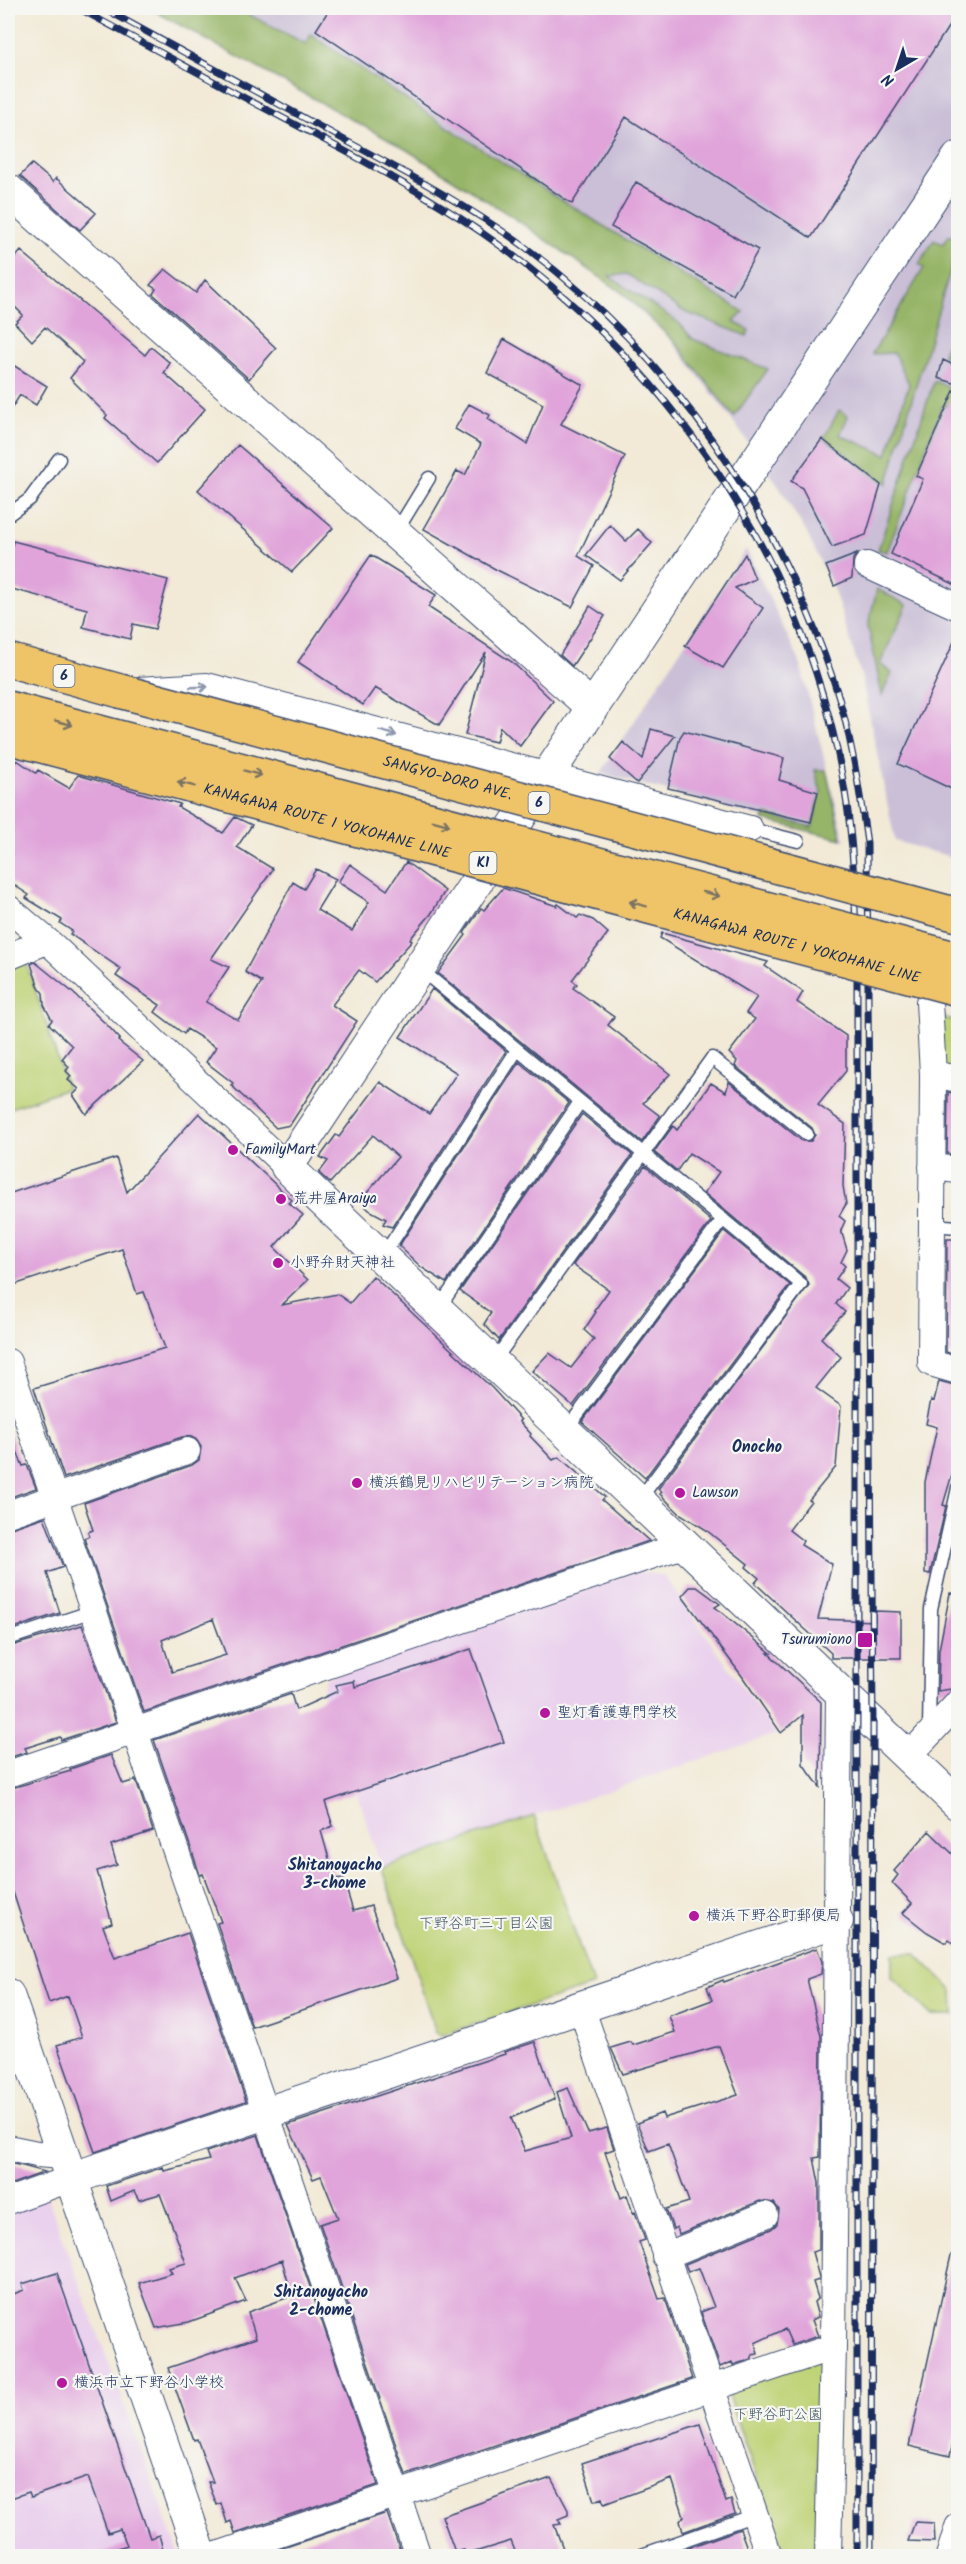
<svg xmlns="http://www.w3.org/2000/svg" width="966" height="2564" font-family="Kalam,'Klee One',sans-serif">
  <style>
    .built { fill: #ead1ed }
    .industrial { fill: #cabfd7 }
    .green { fill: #bfd377; stroke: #6d816a; stroke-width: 1.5 }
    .forest { fill: #97b568; stroke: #597263; stroke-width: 1.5 }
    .building { fill: #e0a4da; fill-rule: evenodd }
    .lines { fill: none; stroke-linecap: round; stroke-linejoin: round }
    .service-casing { stroke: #3b4b70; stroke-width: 15 }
    .minor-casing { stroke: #3b4b70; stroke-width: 28 }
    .tertiary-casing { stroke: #3b4b70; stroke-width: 34 }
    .primary-casing { stroke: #3b4b70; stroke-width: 36 }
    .service { stroke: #fff; stroke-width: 12 }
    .minor { stroke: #fff; stroke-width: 26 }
    .tertiary { stroke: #fff; stroke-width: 32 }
    .primary { stroke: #efc469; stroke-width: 33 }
    .rail-casing { stroke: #1b2f5e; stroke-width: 7 }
    .rail { stroke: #f6f6f2; stroke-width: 4.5; stroke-dasharray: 14; stroke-linecap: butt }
    .primary-bridge-casing { stroke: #3b4b70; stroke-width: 36; stroke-linecap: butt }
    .motorway-bridge-casing { stroke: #3b4b70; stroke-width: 36; stroke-linecap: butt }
    .primary-bridge { stroke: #efc469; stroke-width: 33 }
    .motorway-bridge { stroke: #efc469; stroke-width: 33 }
    .oneway { stroke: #8d97ae }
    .oneway2 { stroke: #7a7263 }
    .poi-dot { fill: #b5179e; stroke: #f6f6f2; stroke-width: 2 }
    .labels { text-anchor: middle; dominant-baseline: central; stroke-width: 4.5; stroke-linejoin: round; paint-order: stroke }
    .shield { fill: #f6f6f2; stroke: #5d6b8a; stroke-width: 1.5 }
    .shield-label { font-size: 14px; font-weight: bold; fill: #1b2f5e }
    .street-label { font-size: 15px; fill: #1b2f5e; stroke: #f6f6f2 }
    .poi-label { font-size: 15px; fill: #1b2f5e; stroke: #f6f6f2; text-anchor: start }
    .park-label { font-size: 15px; fill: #445864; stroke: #f6f6f2 }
    .neighbourhood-label { font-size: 16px; font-weight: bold; fill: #1b2f5e; stroke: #f6f6f2 }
  </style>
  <rect width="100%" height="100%" fill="#f6f6f2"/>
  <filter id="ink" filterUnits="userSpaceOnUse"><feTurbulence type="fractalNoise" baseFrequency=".0167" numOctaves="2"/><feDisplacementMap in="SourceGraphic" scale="12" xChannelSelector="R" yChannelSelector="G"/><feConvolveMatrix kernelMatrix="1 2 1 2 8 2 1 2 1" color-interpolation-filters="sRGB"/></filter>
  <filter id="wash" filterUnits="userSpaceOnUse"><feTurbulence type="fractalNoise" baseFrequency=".008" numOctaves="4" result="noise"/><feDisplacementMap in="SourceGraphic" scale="24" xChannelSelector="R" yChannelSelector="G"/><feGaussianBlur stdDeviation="1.35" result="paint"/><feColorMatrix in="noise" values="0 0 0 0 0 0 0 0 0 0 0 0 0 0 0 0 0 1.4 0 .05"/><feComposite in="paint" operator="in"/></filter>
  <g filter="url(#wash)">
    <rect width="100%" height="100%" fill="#f2ead7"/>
    <path class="built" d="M 637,1571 L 664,1576 L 776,1734 L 382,1868 L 322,1693 L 326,1678 Z
      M 47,2196 L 180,2556 L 8,2556 L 8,2210 Z"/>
    <path class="industrial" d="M 191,8 L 958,8 L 958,859 L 895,841 L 861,675 L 833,587 L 806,532 L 779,487 L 730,417 L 670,339 L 618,291 L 550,239 Z
      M 746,549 L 799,660 L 845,840 L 601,773 Z"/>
    <path class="green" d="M 24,956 L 67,1088 L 8,1109 L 8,962 Z
      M 934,1009 L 948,1019 L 958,1022 L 958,1074 L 937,1069 Z
      M 534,1816 L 593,1985 L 442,2035 L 436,2033 L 382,1868 Z
      M 915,1953 L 953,1991 L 954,2015 L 931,2015 L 892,1977 L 892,1954 Z
      M 820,2356 L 816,2556 L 784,2556 L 726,2390 Z"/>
    <path class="forest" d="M 149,8 L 236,8 L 306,44 L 311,34 C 451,133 597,223 744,312 L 734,322 L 749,330 L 747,336 L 683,311 L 627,274 L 609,276 L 679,323 L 693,339 L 768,369 L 734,417 L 676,343 L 623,293 L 508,214 L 407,150 Z
      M 958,235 L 958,244 L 887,484 L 824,438 L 839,410 L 848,416 L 840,435 L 887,455 L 909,384 L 894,353 L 872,354 L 924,268 L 919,264 L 934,240 L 943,244 L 948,236 Z
      M 958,307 L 958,361 L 943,355 Z
      M 934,381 L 955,389 L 948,406 L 942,406 L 887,552 L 878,550 Z
      M 877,589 L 907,605 L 880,664 L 892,673 L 882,695 L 868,626 Z
      M 815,770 L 826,770 L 842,839 L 763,820 L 765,815 L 812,827 L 821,792 Z"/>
    <g id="blocks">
      <path class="building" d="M 330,8 L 958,8 L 958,12 L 811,238 L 626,117 L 572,204 L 316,30 Z
        M 32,164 L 53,182 L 56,178 L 96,213 L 80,230 L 20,176 Z
        M 636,182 L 758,250 L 733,295 L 611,227 Z
        M 21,251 L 145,355 L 151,347 L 170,363 L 164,373 L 205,409 L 157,463 L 105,418 L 107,415 L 70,378 L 83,362 L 45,327 L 32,341 L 15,323 L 23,315 L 8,300 L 8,266 Z
        M 165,269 L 196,293 L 205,280 L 276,348 L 249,379 L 153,294 L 156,289 L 150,285 Z
        M 504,339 L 583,385 L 561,424 L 625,456 L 578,556 L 594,566 L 572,607 L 497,570 L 424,529 L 457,471 L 465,475 L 481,444 L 455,429 L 469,404 L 490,415 L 488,419 L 527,444 L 543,404 L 487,373 Z
        M 943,360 L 958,367 L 958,586 L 891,554 L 923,479 L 916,476 L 957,384 L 938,378 Z
        M 8,362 L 47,386 L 36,405 L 20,395 L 8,414 Z
        M 822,439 L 881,485 L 866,535 L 832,547 L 802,488 L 791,481 Z
        M 238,445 L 333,528 L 292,572 L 198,490 Z
        M 610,525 L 626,541 L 638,529 L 652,543 L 620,580 L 586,555 Z
        M 13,541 L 168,580 L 155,629 L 133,624 L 130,639 L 83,627 L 87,609 L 8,588 L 8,566 Z
        M 745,554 L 755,579 L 735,588 L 763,608 L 723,668 L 685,646 Z
        M 857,554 L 853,559 L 852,578 L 834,586 L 826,566 Z
        M 371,555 L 436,595 L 428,607 L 512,662 L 553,701 L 520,746 L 500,727 L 496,742 L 465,735 L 486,652 L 439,725 L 375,688 L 363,705 L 298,662 Z
        M 590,606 L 605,616 L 572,666 L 560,655 Z
        M 958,633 L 958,792 L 898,764 Z
        M 651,729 L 675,736 L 637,783 L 610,759 L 623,742 L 643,759 Z
        M 684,731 L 784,758 L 779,780 L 818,792 L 811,822 L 668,788 L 680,737 Z
        M 17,760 L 36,773 L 38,770 L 69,788 L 78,775 L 180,804 L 178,807 L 223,833 L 235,817 L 252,825 L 237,847 L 273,869 L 211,959 L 229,967 L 206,1002 L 238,1020 L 262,982 L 245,972 L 293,882 L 304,889 L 316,869 L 336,879 L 317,910 L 352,931 L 369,902 L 338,882 L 350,864 L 387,890 L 406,862 L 445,891 L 431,914 L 410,939 L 412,941 L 375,982 L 359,970 L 332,1005 L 357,1021 L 290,1125 L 276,1128 L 231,1085 L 233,1083 L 206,1062 L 216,1047 L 187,1029 L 184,1034 L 155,1012 L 160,1005 L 116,976 L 121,969 L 70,934 L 72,931 L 60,923 L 62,920 L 26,898 L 29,895 L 8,881 L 8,774 Z
        M 503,888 L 557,906 L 558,904 L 577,918 L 580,915 L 593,920 L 608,933 L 572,980 L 577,984 L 573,988 L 614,1017 L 608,1025 L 670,1074 L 643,1103 L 660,1116 L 642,1142 L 438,973 L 466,935 L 464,933 L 481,908 L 484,910 Z
        M 662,933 L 768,962 L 765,966 L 803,992 L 797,1002 L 846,1036 L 846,1071 L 818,1105 L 845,1124 L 843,1186 L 846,1204 L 839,1216 L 845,1221 L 841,1230 L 847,1250 L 841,1262 L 845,1266 L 836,1279 L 847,1288 L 836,1304 L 845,1312 L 821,1338 L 841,1357 L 816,1388 L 841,1406 L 836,1467 L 809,1500 L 811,1501 L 789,1530 L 803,1541 L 801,1545 L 832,1564 L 818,1619 L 875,1621 L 875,1611 L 901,1612 L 901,1658 L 831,1658 L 831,1653 L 755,1583 L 759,1578 L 746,1567 L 748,1564 L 705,1529 L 679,1513 L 660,1494 L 662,1492 L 658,1489 L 809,1285 L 806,1278 L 704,1193 L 719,1172 L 689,1153 L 677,1171 L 654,1152 L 673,1126 L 677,1130 L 711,1083 L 726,1092 L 729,1082 L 802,1141 L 811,1141 L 815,1135 L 812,1128 L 735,1066 L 737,1061 L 729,1053 L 755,1019 L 746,1013 L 757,997 L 660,938 Z
        M 35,962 L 71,991 L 107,1025 L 120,1039 L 118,1041 L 143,1061 L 86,1114 L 73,1095 L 79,1089 L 68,1080 L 71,1076 L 66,1071 L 69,1067 L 62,1059 L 72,1046 L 49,1024 L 52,1020 L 44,1005 L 43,993 L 39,988 L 31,964 Z
        M 432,989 L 506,1051 L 392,1227 L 383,1224 L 386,1219 L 369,1210 L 360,1201 L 398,1157 L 373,1135 L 330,1183 L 319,1173 L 328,1161 L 320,1157 L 336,1135 L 339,1137 L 380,1082 L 429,1114 L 457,1073 L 400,1037 Z
        M 519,1062 L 569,1103 L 446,1283 L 421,1267 L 399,1246 Z
        M 948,1092 L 958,1094 L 958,1155 L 947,1154 Z
        M 199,1113 L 292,1200 L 289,1203 L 303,1215 L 274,1247 L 308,1280 L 282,1305 L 337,1294 L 350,1303 L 373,1276 L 492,1388 L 521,1420 L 519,1421 L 531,1434 L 530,1436 L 553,1460 L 559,1457 L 605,1497 L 602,1500 L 649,1541 L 144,1712 L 84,1538 L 89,1536 L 88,1532 L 93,1530 L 84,1503 L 192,1465 L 199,1460 L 201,1447 L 196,1439 L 189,1436 L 182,1437 L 64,1478 L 34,1388 L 165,1348 L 144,1292 L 137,1294 L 122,1249 L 8,1287 L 8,1194 L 116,1158 L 127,1192 ZM 213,1619 L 226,1655 L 172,1672 L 162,1640 Z
        M 582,1114 L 632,1155 L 499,1340 L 484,1324 L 491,1313 L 460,1291 Z
        M 645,1166 L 711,1221 L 573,1406 L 532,1371 L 549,1353 L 571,1368 L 594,1339 L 584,1330 L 596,1312 L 594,1311 L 609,1290 L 573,1265 Z
        M 724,1231 L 790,1285 L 645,1478 L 582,1422 Z
        M 947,1239 L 958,1239 L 958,1356 L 946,1352 Z
        M 939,1381 L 958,1386 L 958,1454 L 943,1505 L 946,1506 L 930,1574 L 925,1573 L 925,1482 L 937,1427 L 926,1424 L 931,1400 L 934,1401 Z
        M 8,1429 L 23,1466 L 27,1465 L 36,1488 L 8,1498 Z
        M 44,1517 L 63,1567 L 47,1573 L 60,1613 L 8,1630 L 8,1529 Z
        M 690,1587 L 697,1587 L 720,1604 L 715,1607 L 771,1653 L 768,1653 L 821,1702 L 820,1787 L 803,1764 L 803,1715 L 781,1733 L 742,1676 L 682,1596 Z
        M 950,1593 L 958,1594 L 958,1688 L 938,1691 L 939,1650 Z
        M 82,1625 L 116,1722 L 61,1740 L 60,1737 L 25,1748 L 27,1752 L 8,1758 L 8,1647 Z
        M 471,1649 L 504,1742 L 325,1802 L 333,1826 L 321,1831 L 335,1879 L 343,1878 L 353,1911 L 371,1906 L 397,1978 L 252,2027 L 217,1923 L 221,1922 L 203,1874 L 200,1875 L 154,1740 L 291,1694 L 296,1710 L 338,1691 L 336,1685 L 354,1681 L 355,1687 Z
        M 111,1755 L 123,1784 L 136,1780 L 153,1831 L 111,1845 L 117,1865 L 97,1871 L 112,1923 L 103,1926 L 115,1958 L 188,1933 L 246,2101 L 95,2152 L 57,2045 L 82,2037 L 68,1996 L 49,2003 L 13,1892 L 8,1894 L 8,1789 L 71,1771 L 70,1769 Z
        M 929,1831 L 958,1859 L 958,1948 L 949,1940 L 946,1943 L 927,1932 L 903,1913 L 912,1903 L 892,1883 L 898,1875 L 894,1871 Z
        M 817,1948 L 822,1962 L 821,1974 L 807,1979 L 821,2036 L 820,2157 L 814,2158 L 819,2183 L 819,2250 L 812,2252 L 819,2277 L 819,2280 L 813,2282 L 818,2298 L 814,2302 L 818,2317 L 812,2320 L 818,2336 L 792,2345 L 785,2329 L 755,2343 L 758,2354 L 752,2355 L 752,2359 L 733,2365 L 732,2362 L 720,2367 L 701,2312 L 714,2307 L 699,2268 L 688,2271 L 685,2264 L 771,2229 L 777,2224 L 779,2210 L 774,2203 L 760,2201 L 679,2234 L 677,2227 L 673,2229 L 666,2209 L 689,2202 L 668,2144 L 649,2151 L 637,2123 L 662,2113 L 664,2118 L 738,2095 L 719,2046 L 623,2074 L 611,2048 L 631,2042 L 633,2045 L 675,2032 L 669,2016 L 712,2000 L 707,1987 L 723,1980 L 724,1982 Z
        M 535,2042 L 555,2099 L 511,2118 L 525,2151 L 571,2138 L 557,2092 L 568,2088 L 588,2133 L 607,2128 L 614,2149 L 605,2152 L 621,2198 L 627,2195 L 633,2213 L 635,2212 L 645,2240 L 639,2242 L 659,2299 L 665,2298 L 692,2379 L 406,2475 L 320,2224 L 338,2218 L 321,2176 L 313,2179 L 288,2125 L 505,2054 L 504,2052 Z
        M 258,2135 L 378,2485 L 235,2533 L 231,2521 L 227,2523 L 221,2503 L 217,2505 L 208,2482 L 213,2482 L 197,2439 L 194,2440 L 168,2368 L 256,2338 L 248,2312 L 292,2296 L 282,2260 L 235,2278 L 246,2301 L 189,2322 L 156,2328 L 139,2283 L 172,2273 L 169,2268 L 186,2263 L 178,2241 L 160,2194 L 139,2200 L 134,2191 L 111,2201 L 106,2186 L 163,2167 L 164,2171 L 209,2160 L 206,2152 Z
        M 8,2163 L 23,2166 L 45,2172 L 12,2184 L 8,2183 Z
        M 951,2255 L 958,2255 L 958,2422 L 950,2456 L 909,2446 Z
        M 57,2273 L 150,2538 L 159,2535 L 165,2556 L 104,2556 L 104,2553 L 127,2545 L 120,2529 L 108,2533 L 88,2477 L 31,2497 L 29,2492 L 8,2499 L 8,2296 L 24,2290 L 22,2284 Z
        M 700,2424 L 726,2502 L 731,2500 L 735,2513 L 683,2532 L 680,2521 L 684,2516 L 672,2479 L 604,2504 L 602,2498 L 594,2501 L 582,2463 Z
        M 551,2478 L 568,2510 L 568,2515 L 558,2519 L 561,2524 L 554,2525 L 566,2556 L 517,2556 L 511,2541 L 465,2555 L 464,2550 L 455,2552 L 442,2516 Z
        M 387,2513 L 402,2556 L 259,2556 Z
        M 915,2522 L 934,2523 L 935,2542 L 908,2541 Z
        M 740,2529 L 750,2556 L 690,2556 L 687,2548 Z"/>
    </g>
  </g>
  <g filter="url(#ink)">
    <use href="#blocks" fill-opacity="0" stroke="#3b4b70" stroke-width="1.5"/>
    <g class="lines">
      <defs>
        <path id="service" d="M 8,515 L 30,499 L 59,459
          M 396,532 L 429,478
          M 750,829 L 798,841
          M 420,969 L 801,1284 L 639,1500
          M 932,1225 L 958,1227
          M 383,1256 L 517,1050
          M 438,1309 L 580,1102
          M 494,1361 L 712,1058 L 807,1134
          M 566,1430 L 723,1219
          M 8,1639 L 93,1611
          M 929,1731 L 931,1609 L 958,1488
          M 639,2556 L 755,2515"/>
        <path id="minor" d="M 867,565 L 958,607
          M 138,690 L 207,686 L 750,829
          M 8,908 L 53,946 L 287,1167
          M 8,957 L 46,941
          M 929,1002 L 933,1074 L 931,1363 L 958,1371
          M 933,1074 L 958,1079
          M 932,1167 L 958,1170
          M 8,1362 L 418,2556
          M 8,1514 L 187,1451
          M 909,1756 L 958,1703
          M 8,1774 L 686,1544
          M 581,2007 L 769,2556
          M 8,2148 L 37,2154 L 62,2156
          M 8,2201 L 70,2179
          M 665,2256 L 765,2215
          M 214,2556 L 833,2347
          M 828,2556 L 833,2347 L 839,1691
          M 949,2556 L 958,2527"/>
        <path id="tertiary" d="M 958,158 L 287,1167 L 958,1804
          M 8,190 L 593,708
          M 8,1995 L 201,2556
          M 70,2179 L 837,1921"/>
        <path id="primary" d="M 8,660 L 120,691"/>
      </defs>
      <use href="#service" class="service-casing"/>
      <use href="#minor" class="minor-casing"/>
      <use href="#tertiary" class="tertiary-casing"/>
      <use href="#primary" class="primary-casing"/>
      <use href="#service" class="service"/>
      <use href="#minor" class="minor"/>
      <use href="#tertiary" class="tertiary"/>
      <use href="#primary" class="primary"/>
      <defs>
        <path id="rail" d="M 78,8 C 129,35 179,63 230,90 C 301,128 373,164 441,206 C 649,334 806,549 845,792 C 855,851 855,912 857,972 L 857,2556
          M 103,8 C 181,51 260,94 339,137 C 404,172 470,206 529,250 C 672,357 776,511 833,679 C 851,732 859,787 867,843 L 873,1725 L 871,2556"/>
      </defs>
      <use href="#rail" class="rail-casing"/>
      <use href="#rail" class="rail"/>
      <defs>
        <g id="primary-bridge">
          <path id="s1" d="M 120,691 L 958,915"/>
        </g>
        <g id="motorway-bridge">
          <path d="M 8,708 L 958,959"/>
          <path id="s2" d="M 8,737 L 958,989"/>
        </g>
      </defs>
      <use href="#primary-bridge" class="primary-bridge-casing"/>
      <use href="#motorway-bridge" class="motorway-bridge-casing"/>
      <use href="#primary-bridge" class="primary-bridge"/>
      <use href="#motorway-bridge" class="motorway-bridge"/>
    </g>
    <defs><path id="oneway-shaft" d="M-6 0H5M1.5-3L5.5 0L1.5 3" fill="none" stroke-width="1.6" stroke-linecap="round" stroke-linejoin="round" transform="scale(1.5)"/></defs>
    <g class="oneway">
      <use href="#oneway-shaft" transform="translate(199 687) rotate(-2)"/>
      <use href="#oneway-shaft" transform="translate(388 733) rotate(15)"/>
    </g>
    <g class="oneway2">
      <use href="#oneway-shaft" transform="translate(64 723) rotate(15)"/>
      <use href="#oneway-shaft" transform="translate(253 773) rotate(15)"/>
      <use href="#oneway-shaft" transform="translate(186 784) rotate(-165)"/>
      <use href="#oneway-shaft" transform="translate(441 823) rotate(15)"/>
      <use href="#oneway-shaft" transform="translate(711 894) rotate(15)"/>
      <use href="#oneway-shaft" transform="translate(638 904) rotate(-165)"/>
    </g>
  </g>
  <g class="poi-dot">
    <circle cx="233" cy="1150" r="6"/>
    <circle cx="281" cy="1199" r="6"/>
    <circle cx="278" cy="1263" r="6"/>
    <circle cx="357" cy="1483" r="6"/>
    <circle cx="680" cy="1493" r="6"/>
    <rect x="857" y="1632" width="16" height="16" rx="3"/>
    <circle cx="545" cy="1713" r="6"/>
    <circle cx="694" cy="1916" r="6"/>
    <circle cx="62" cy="2383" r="6"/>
  </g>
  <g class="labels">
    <g class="shield">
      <rect x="53.5" y="665" width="21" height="22" rx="4.5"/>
      <rect x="528.5" y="792" width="21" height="22" rx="4.5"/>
      <rect x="469.5" y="852" width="27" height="22" rx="4.5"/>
    </g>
    <g class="shield-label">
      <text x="64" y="676">6</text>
      <text x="539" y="803">6</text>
      <text x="483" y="863">K1</text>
    </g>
    <g class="street-label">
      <text stroke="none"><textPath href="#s1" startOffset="339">SANGYO-DORO AVE.</textPath></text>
      <text stroke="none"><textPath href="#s2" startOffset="330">KANAGAWA ROUTE 1 YOKOHANE LINE</textPath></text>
      <text stroke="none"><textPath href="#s2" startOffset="816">KANAGAWA ROUTE 1 YOKOHANE LINE</textPath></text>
    </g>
    <g class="poi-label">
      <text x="245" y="1150">FamilyMart</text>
      <text x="293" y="1199">荒井屋Araiya</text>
      <text x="290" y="1263">小野弁財天神社</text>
      <text x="369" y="1483">横浜鶴見リハビリテーション病院</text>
      <text x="692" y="1493">Lawson</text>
      <text x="852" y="1640" text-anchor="end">Tsurumiono</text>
      <text x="557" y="1713">聖灯看護専門学校</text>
      <text x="706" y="1916">横浜下野谷町郵便局</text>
      <text x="74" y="2383">横浜市立下野谷小学校</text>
    </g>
    <g class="park-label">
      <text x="486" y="1924">下野谷町三丁目公園</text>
      <text x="778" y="2415">下野谷町公園</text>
    </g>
    <g class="neighbourhood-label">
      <text x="757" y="1447">Onocho</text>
      <text x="335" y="1865">Shitanoyacho<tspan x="335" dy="18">3-chome</tspan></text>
      <text x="321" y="2292">Shitanoyacho<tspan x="321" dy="18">2-chome</tspan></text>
    </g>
  </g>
  <rect width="966" height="2564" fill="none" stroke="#f6f6f2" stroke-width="30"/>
  <g transform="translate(897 69) rotate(219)" stroke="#f6f6f2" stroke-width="4.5" paint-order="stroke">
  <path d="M0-4.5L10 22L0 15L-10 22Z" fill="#1b2f5e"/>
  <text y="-9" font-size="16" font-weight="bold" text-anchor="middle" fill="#1b2f5e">N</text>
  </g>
</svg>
